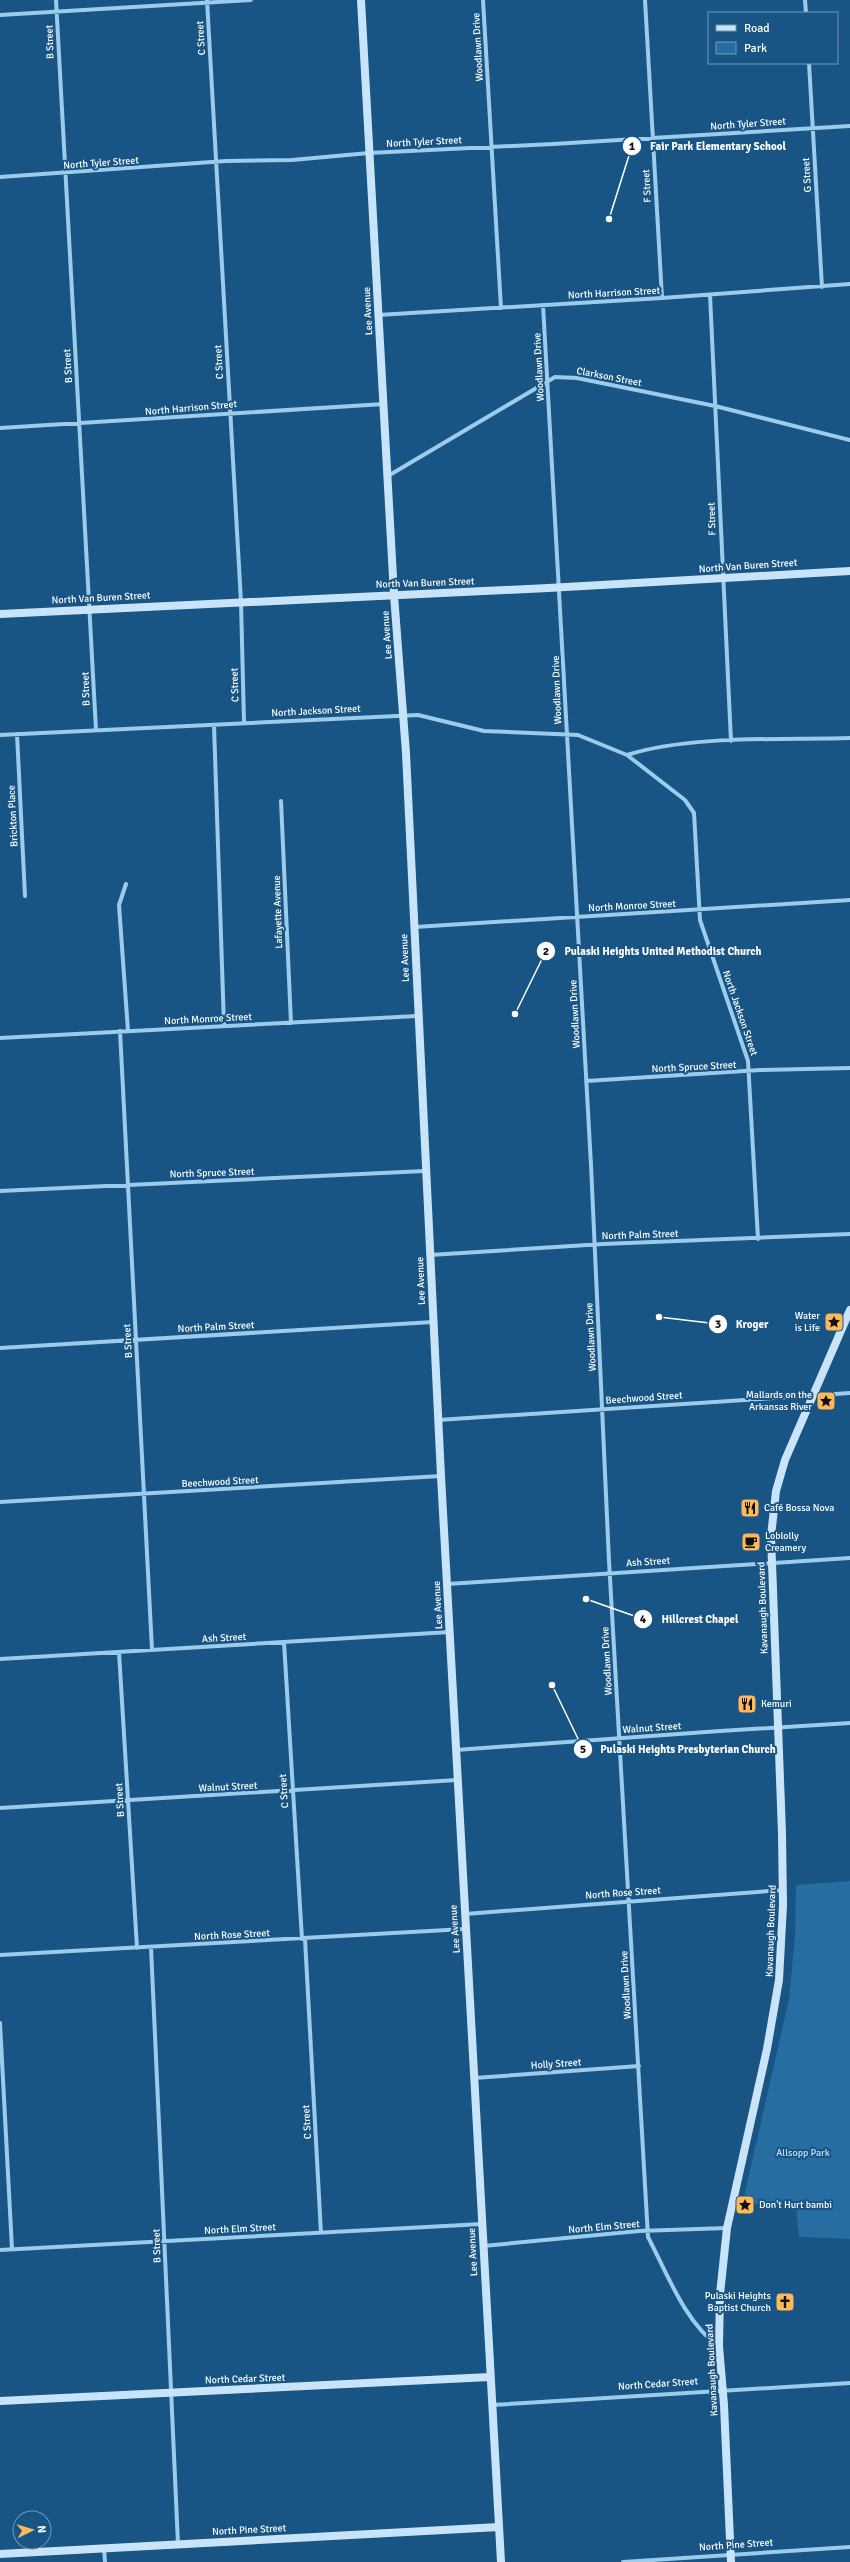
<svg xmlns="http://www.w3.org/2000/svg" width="850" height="2562" font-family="Signika,sans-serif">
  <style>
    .green { fill: #266ea1 }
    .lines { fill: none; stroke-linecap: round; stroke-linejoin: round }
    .street { stroke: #9ccbec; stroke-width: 4 }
    .secondary { stroke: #c9e4f9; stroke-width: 8 }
    .labels { text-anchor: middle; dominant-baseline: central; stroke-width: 4; stroke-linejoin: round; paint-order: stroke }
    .street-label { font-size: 10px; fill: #fff; stroke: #185584 }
    .poi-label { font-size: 10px; fill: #fff; stroke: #185584; text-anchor: start }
    .park-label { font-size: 10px; fill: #c2e2f9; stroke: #185584 }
    .leader { fill: none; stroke: #fff; stroke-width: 1.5 }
    .callout-dot { fill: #fff; stroke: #185584; stroke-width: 1.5 }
    .mark-label { font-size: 12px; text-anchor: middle; font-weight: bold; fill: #111 }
    .callout-label { font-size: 11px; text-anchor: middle; font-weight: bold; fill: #fff; stroke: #185584; stroke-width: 4; stroke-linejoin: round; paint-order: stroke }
  </style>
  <rect width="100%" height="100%" fill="#185584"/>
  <path class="green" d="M 850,1881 L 850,2239 L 799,2237 L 796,2205 L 759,2205 L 743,2201 L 789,1999 L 795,1936 L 796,1885 Z"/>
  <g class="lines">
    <path class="street" d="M 56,0 L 96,730
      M 207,0 L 241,602 L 244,722
      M 483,0 L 501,308
      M 645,0 L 662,298
      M 805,0 L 806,13
      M 0,15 L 251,0
      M 809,63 L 822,287
      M 0,177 L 226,161 L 292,160 L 369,153 L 553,144 L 850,126
      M 710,295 L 731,741
      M 543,305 L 591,1165 L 609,1561 L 648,2237 C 666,2271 686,2325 719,2346
      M 378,315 L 662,298 L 850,284
      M 0,428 L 384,404
      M 388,476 L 555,377 L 577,378 L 715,406 L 850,440
      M 214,725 L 224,1026
      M 17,734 L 25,896
      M 0,735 L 418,715 L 484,731 L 578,735 L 627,755 L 685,800 L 694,813 L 700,920 L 748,1061 L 758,1239
      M 627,755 C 689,735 783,740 850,738
      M 281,801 L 291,1023
      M 126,884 L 119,905 L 128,1031
      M 415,927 L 850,900
      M 120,1031 L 152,1650
      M 0,1038 L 417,1016
      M 586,1081 L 760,1070 L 850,1068
      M 0,1191 L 425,1171
      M 430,1255 L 603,1244 L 850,1234
      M 0,1348 L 433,1322
      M 438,1420 L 850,1393
      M 0,1502 L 441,1476
      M 447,1584 L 850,1558
      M 284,1642 L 302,1939
      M 119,1652 L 137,1948
      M 0,1659 L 450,1632
      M 456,1750 L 720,1731 L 850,1723
      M 0,1808 L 457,1780
      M 465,1914 L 783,1890
      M 305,1939 L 321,2233
      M 151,1947 L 178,2544
      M 0,1955 L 465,1929
      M 0,2023 L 12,2249
      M 474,2078 L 639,2066
      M 483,2246 L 639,2231 L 727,2228
      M 0,2250 L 482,2224
      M 492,2405 L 850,2383
      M 104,2548 L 105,2562
      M 623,2562 L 850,2547"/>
    <path class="secondary" d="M 361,0 L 394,595 L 406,753 L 441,1476 L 501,2562
      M 0,614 L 548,588 L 850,571
      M 0,2401 L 490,2377
      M 0,2554 L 499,2527
      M 731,2562 L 724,2405 L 719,2346 L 720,2294 L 727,2228 L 767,2049 L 779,1980 L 783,1905 L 782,1833 L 771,1536 L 776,1491 L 785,1460 L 850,1310"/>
  </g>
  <defs>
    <symbol id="sight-square" viewBox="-11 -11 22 22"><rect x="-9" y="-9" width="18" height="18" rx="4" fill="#ffb958" stroke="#185584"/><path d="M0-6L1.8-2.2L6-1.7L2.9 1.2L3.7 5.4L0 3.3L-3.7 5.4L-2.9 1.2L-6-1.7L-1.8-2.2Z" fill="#111"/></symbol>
    <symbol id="restaurant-square" viewBox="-11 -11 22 22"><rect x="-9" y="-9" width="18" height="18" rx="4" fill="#ffb958" stroke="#185584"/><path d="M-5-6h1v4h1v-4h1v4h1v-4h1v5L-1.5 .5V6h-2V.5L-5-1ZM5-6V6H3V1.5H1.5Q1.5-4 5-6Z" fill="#111"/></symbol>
    <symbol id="cafe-square" viewBox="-11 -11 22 22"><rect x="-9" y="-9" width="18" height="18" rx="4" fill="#ffb958" stroke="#185584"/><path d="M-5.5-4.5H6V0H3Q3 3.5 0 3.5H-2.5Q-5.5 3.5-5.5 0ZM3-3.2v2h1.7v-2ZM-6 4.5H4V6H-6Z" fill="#111"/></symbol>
    <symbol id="church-square" viewBox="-11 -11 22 22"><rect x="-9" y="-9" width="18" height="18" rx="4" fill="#ffb958" stroke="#185584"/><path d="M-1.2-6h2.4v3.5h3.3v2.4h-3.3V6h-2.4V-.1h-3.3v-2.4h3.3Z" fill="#111"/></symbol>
  </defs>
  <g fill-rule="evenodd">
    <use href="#sight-square" x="823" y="1311" width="22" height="22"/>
    <use href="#sight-square" x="815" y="1390" width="22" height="22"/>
    <use href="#restaurant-square" x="739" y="1497" width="22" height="22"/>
    <use href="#cafe-square" x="740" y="1531" width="22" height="22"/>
    <use href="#restaurant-square" x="736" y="1693" width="22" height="22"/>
    <use href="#sight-square" x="734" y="2194" width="22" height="22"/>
    <use href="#church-square" x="774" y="2291" width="22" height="22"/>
  </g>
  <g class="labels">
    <g class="street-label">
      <text transform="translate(201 38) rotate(-93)">C Street</text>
      <text transform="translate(50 42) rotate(-92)">B Street</text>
      <text transform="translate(478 47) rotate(-93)">Woodlawn Drive</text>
      <text transform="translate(748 124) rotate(-4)">North Tyler Street</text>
      <text transform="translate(424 142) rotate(-3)">North Tyler Street</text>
      <text transform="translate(101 163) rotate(-4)">North Tyler Street</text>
      <text transform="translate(807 175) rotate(-93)">G Street</text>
      <text transform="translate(647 186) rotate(-93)">F Street</text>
      <text transform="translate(614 293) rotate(-3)">North Harrison Street</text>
      <text transform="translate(368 311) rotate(-93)">Lee Avenue</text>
      <text transform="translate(219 362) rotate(-93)">C Street</text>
      <text transform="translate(68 366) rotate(-93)">B Street</text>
      <text transform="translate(539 367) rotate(-93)">Woodlawn Drive</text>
      <text transform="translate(609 377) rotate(11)">Clarkson Street</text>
      <text transform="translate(191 408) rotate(-5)">North Harrison Street</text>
      <text transform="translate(712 519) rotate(-92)">F Street</text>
      <text transform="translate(748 566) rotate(-4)">North Van Buren Street</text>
      <text transform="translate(425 583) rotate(-2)">North Van Buren Street</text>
      <text transform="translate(101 598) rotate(-3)">North Van Buren Street</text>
      <text transform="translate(387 635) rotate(-94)">Lee Avenue</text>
      <text transform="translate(235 685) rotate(-92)">C Street</text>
      <text transform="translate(86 689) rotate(-92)">B Street</text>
      <text transform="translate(557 690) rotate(-92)">Woodlawn Drive</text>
      <text transform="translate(316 711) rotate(-3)">North Jackson Street</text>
      <text transform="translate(13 816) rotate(-93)">Brickton Place</text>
      <text transform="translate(632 906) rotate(-3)">North Monroe Street</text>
      <text transform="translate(278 912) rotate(-92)">Lafayette Avenue</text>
      <text transform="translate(405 958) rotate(-92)">Lee Avenue</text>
      <text transform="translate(740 1013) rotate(71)">North Jackson Street</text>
      <text transform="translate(575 1014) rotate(-93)">Woodlawn Drive</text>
      <text transform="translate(208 1019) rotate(-3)">North Monroe Street</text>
      <text transform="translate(694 1067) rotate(-3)">North Spruce Street</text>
      <text transform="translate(212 1173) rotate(-2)">North Spruce Street</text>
      <text transform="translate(640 1235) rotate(-2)">North Palm Street</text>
      <text transform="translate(421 1281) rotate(-92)">Lee Avenue</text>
      <text transform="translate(216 1327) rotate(-3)">North Palm Street</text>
      <text transform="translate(591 1337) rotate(-93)">Woodlawn Drive</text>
      <text transform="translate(128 1341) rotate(-93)">B Street</text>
      <text transform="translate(644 1398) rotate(-4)">Beechwood Street</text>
      <text transform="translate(220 1482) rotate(-3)">Beechwood Street</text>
      <text transform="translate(648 1562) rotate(-4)">Ash Street</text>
      <text transform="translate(438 1605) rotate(-93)">Lee Avenue</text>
      <text transform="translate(763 1608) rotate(-92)">Kavanaugh Boulevard</text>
      <text transform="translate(224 1638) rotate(-3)">Ash Street</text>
      <text transform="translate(607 1661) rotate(-93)">Woodlawn Drive</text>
      <text transform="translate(652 1728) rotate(-4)">Walnut Street</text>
      <text transform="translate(228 1787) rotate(-3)">Walnut Street</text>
      <text transform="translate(284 1791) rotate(-94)">C Street</text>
      <text transform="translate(120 1800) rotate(-93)">B Street</text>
      <text transform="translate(623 1893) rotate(-4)">North Rose Street</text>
      <text transform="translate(455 1929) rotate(-94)">Lee Avenue</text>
      <text transform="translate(771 1931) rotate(-88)">Kavanaugh Boulevard</text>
      <text transform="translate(232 1935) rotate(-3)">North Rose Street</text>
      <text transform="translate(626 1985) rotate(-93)">Woodlawn Drive</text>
      <text transform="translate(556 2064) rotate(-4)">Holly Street</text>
      <text transform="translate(307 2122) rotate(-93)">C Street</text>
      <text transform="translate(604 2227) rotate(-5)">North Elm Street</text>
      <text transform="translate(240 2229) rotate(-3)">North Elm Street</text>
      <text transform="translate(157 2246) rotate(-92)">B Street</text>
      <text transform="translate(473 2252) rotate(-93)">Lee Avenue</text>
      <text transform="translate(712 2370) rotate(-93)">Kavanaugh Boulevard</text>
      <text transform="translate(245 2379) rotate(-2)">North Cedar Street</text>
      <text transform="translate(658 2384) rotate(-4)">North Cedar Street</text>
      <text transform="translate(249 2530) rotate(-3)">North Pine Street</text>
      <text transform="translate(736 2545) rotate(-4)">North Pine Street</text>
    </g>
    <g class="poi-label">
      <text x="820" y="1316" text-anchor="end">Water<tspan x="820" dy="12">is Life</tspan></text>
      <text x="812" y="1395" text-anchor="end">Mallards on the<tspan x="812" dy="12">Arkansas River</tspan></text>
      <text x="764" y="1508">Café Bossa Nova</text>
      <text x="765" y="1536">Loblolly<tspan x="765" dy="12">Creamery</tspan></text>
      <text x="761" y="1704">Kemuri</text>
      <text x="759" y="2205">Don't Hurt bambi</text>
      <text x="771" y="2296" text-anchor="end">Pulaski Heights<tspan x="771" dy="12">Baptist Church</tspan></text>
    </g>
    <g class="park-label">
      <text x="803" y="2153">Allsopp Park</text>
    </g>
  </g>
  <path class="leader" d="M609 219L632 146M515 1014L546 951M659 1317L718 1324M586 1599L643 1619M552 1685L583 1749"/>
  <g class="callout-dot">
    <circle cx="609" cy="219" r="4"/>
    <circle cx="515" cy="1014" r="4"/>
    <circle cx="659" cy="1317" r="4"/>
    <circle cx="586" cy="1599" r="4"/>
    <circle cx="552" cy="1685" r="4"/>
    <circle cx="632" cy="146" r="10"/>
    <circle cx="546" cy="951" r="10"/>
    <circle cx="718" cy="1324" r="10"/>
    <circle cx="643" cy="1619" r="10"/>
    <circle cx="583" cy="1749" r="10"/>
  </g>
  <g class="mark-label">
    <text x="632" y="150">1</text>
    <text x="546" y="955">2</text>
    <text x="718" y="1328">3</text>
    <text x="643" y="1623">4</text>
    <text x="583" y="1753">5</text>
  </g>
  <g class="callout-label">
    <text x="718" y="150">Fair Park Elementary School</text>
    <text x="663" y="955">Pulaski Heights United Methodist Church</text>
    <text x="752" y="1328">Kroger</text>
    <text x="700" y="1623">Hillcrest Chapel</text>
    <text x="688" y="1753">Pulaski Heights Presbyterian Church</text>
  </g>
  <rect x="708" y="12" width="130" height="52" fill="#185584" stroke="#7499b5"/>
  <rect x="716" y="25" width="20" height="6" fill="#c9e4f9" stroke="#7499b5"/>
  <text x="744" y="32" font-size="12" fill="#ffffff">Road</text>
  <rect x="716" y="42" width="20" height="12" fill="#266ea1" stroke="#7499b5"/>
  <text x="744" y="52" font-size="12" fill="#ffffff">Park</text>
  <g transform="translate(32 2530) rotate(85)"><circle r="19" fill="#185584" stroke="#7499b5"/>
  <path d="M0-3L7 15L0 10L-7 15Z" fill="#ffb958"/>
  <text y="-6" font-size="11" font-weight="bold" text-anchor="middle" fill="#ffffff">N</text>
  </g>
</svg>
